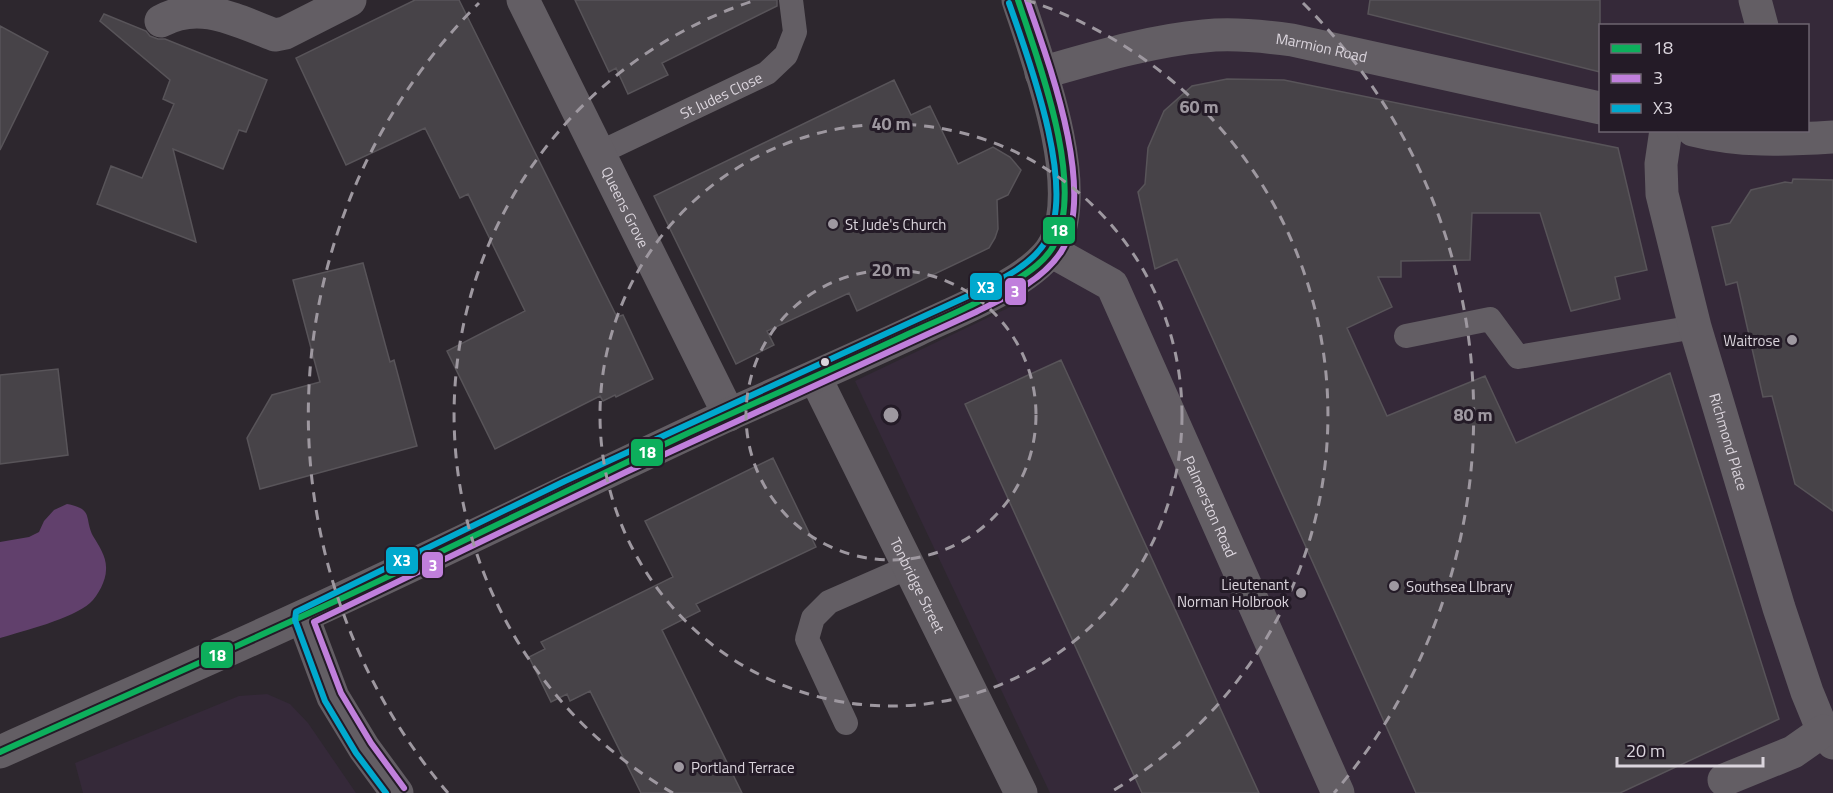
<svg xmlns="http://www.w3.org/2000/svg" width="1833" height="793" font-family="'Titillium Web',sans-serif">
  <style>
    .built { fill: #352939; fill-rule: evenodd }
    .water { fill: #61406c }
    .building { fill: #474348; stroke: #585459; stroke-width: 1.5 }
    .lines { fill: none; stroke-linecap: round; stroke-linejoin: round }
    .service { stroke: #635e64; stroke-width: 24 }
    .pedestrian { stroke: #635e64; stroke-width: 33 }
    .minor { stroke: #635e64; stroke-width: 33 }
    .bus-1-casing { stroke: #241b27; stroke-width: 10 }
    .bus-2-casing { stroke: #241b27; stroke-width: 10 }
    .bus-3-casing { stroke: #241b27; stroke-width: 10 }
    .bus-1 { stroke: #0daf5c; stroke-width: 6 }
    .bus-2 { stroke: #c07fdc; stroke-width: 6 }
    .bus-3 { stroke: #00a9ce; stroke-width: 6 }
    .ring { fill: none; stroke: #9e98a0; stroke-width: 3; stroke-dasharray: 10 8 }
    .poi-dot { fill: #9e98a0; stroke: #241b27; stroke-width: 2 }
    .bus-dot { fill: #dbd5dd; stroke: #241b27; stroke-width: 2 }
    .labels { text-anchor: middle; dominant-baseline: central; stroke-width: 6; stroke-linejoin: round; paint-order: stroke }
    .street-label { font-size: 15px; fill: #dbd5dd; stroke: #241b27 }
    .poi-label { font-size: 15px; fill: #dbd5dd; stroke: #241b27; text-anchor: start }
    .centre { fill: #9e98a0; stroke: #241b27; stroke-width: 3 }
    .ring-label { font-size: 18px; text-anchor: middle; font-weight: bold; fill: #9e98a0; stroke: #241b27; stroke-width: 6; stroke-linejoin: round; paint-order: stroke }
    .line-badge { stroke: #241b27; stroke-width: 2 }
    .badge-label { font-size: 16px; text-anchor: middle; font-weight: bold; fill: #fff }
  </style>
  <rect width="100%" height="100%" fill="#2d272e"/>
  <path class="built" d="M 1003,0 L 1833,0 L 1833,793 L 1050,793 L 855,381 L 1025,300 L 1052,219 L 1049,160 L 1026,71 ZM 1600,26 L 1808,26 L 1808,130 L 1600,130 Z
    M 267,694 L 290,704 L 308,723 L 356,793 L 83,793 L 75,763 L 239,696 Z"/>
  <path class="water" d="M 67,504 C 94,509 84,518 93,536 C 99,546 107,557 106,570 C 106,580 98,596 90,603 C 72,619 23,631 0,638 L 0,542 L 29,537 L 39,532 L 44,521 L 54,510 Z"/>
  <path class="building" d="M 415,0 L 459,0 L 617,317 L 623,315 L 653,379 L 616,397 L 615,395 L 603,401 L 600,396 L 495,449 L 447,351 L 525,311 L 468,194 L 460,198 L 425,128 L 346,165 L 296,58 Z
    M 575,0 L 777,0 L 777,6 L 662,63 L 668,75 L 628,94 L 616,68 L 609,72 Z
    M 1370,0 L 1600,0 L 1600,72 L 1368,14 Z
    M 104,14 L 146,31 L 150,36 L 158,39 L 165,39 L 267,80 L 246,132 L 239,130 L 223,169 L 173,149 L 196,242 L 97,204 L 111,166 L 142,178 L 174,104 L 163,99 L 170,80 L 100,21 Z
    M 0,26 L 48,52 L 0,150 Z
    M 1227,79 L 1284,80 L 1618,148 L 1647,270 L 1615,277 L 1620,299 L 1571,311 L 1540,213 L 1472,213 L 1470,260 L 1401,261 L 1401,277 L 1378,277 L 1392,307 L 1347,328 L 1387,416 L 1485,376 L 1516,443 L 1670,373 L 1779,719 L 1620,793 L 1416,793 L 1177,259 L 1155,269 L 1138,192 L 1145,184 L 1148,148 L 1164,111 L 1192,86 Z
    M 894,80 L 911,115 L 930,106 L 958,164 L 993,147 L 1010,157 L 1021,170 L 1008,195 L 997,200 L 998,229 L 995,238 L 989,248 L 857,311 L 849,293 L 767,331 L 774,345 L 736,364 L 654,196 Z
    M 1793,179 L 1833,180 L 1833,511 L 1795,484 L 1772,396 L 1763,397 L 1737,282 L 1726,285 L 1712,227 L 1730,223 L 1751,190 L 1785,182 L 1792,183 Z
    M 363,263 L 390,362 L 394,360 L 417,446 L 260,489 L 247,438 L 272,395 L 320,382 L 293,280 Z
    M 1061,360 L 1259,793 L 1142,793 L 965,404 Z
    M 58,369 L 68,455 L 0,464 L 0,375 Z
    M 773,458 L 816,547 L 696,604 L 700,611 L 662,630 L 742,793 L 641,793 L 590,691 L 570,701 L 567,694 L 551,702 L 529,657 L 545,649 L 541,642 L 673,577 L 645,521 Z"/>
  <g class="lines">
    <g class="service">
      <path id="s1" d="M 599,153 L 767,73 L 786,55 L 795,32 L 791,0"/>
      <path d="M 1406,336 L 1490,319 L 1518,357 L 1695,327"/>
      <path d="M 846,723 L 807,639 L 813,618 L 829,602 L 909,567"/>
    </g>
    <path class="pedestrian" id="s2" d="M 1051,251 L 1112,285 L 1338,793"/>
    <g class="minor">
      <path id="s3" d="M 523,0 L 729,415"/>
      <path d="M 1755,0 L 1762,26"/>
      <path d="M 161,21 C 200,0 235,20 275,35 L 285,33 L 350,0"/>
      <path id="s4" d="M 1041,73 C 1094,58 1149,41 1204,36 C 1232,33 1263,36 1292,40 L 1600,108"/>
      <path id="s5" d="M 1666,130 L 1661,164 L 1662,194 L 1695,327 L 1779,608 L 1807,692 L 1823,731 L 1833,743"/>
      <path d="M 1693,130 C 1740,142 1785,140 1833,137"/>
      <path id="s6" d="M 815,377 L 1021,793"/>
      <path d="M 303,617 L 333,697 L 364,748 L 397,793"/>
      <path d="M 0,752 C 100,707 201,663 301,617 C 444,552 585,481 728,415 C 791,387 855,359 917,330 C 954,312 1037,280 1055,243 C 1084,183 1038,61 1018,0"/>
      <path d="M 1724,780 L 1793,752 L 1823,731"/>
    </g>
    <defs>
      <path id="bus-1" d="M 0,752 C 118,699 236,647 353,593 C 463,542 572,488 682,436 C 756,402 831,370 904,336 C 941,319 979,304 1013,282 C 1029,272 1047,260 1055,243 C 1085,182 1038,61 1018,0"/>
      <path id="bus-2" d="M 404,788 L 371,743 L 341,693 L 314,622 L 626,472 L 976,312 C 1006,297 1042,281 1061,252 C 1098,193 1048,61 1027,0"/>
      <path id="bus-3" d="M 386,793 L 356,753 L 325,701 L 295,620 L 296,612 L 565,481 L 968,296 C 995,282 1030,268 1046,241 C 1078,190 1028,57 1009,3"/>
    </defs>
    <use href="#bus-1" class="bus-1-casing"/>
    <use href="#bus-2" class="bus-2-casing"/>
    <use href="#bus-3" class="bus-3-casing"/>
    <use href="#bus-1" class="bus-1"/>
    <use href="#bus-2" class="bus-2"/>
    <use href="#bus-3" class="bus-3"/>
  </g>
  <g class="ring">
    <circle cx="891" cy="415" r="145"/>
    <circle cx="891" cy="415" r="291"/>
    <path d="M673 793A436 436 0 0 1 756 0M1026 0A436 436 0 0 1 1109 793"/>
    <path d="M448 793A582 582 0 0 1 479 3M1303 3A582 582 0 0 1 1334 793"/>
  </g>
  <g class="poi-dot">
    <circle cx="833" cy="224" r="6"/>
    <circle cx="1792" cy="340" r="6"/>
    <circle cx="1394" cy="586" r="6"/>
    <circle cx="1301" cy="593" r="6"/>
    <circle cx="679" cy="767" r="6"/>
  </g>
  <circle class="bus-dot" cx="825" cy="362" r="5"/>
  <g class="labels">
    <g class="street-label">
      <text stroke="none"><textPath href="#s4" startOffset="286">Marmion Road</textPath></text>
      <text stroke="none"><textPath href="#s1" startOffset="135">St Judes Close</textPath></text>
      <text stroke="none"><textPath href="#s3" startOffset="231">Queens Grove</textPath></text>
      <text stroke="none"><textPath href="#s5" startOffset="321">Richmond Place</textPath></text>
      <text stroke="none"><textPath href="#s2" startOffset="312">Palmerston Road</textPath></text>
      <text stroke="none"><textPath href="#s6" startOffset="232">Tonbridge Street</textPath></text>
    </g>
    <g class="poi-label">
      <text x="845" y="224">St Jude's Church</text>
      <text x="1780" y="340" text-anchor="end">Waitrose</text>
      <text x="1289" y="584" text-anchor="end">Lieutenant<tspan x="1289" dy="17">Norman Holbrook</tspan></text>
      <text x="1406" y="586">Southsea LIbrary</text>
      <text x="691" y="767">Portland Terrace</text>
    </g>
  </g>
  <circle cx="891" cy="415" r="9" class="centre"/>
  <g class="ring-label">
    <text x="1199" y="113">60 m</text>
    <text x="891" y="130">40 m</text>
    <text x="891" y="276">20 m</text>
    <text x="1473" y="421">80 m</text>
  </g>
  <g class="line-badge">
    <rect x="1042" y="216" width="34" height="29" rx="6" fill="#0daf5c"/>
    <rect x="969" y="272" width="34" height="29" rx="6" fill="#00a9ce"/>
    <rect x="1004" y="277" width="23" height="29" rx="6" fill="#c07fdc"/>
    <rect x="630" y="438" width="34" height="29" rx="6" fill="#0daf5c"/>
    <rect x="385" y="546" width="34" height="29" rx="6" fill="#00a9ce"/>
    <rect x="421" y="551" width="23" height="28" rx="6" fill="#c07fdc"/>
    <rect x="200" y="641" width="34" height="28" rx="6" fill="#0daf5c"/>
  </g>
  <g class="badge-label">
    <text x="1059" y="236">18</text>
    <text x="986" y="293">X3</text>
    <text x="1015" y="297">3</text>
    <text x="647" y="458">18</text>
    <text x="402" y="566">X3</text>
    <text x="433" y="571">3</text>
    <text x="217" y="661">18</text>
  </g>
  <rect x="1599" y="24" width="210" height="108" fill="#241b27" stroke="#6d6570" stroke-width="1.5"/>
  <rect x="1611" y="44" width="30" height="9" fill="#0daf5c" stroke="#6d6570" stroke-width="1.5"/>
  <text x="1653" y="54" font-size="18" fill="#dbd5dd">18</text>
  <rect x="1611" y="74" width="30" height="9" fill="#c07fdc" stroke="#6d6570" stroke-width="1.5"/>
  <text x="1653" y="84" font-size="18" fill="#dbd5dd">3</text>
  <rect x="1611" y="104" width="30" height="9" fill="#00a9ce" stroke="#6d6570" stroke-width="1.5"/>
  <text x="1653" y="114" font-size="18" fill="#dbd5dd">X3</text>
  <path d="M1617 757v9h146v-9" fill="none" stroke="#dbd5dd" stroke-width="3"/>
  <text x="1626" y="757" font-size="18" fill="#dbd5dd" stroke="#241b27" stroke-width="4.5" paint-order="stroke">20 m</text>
</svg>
